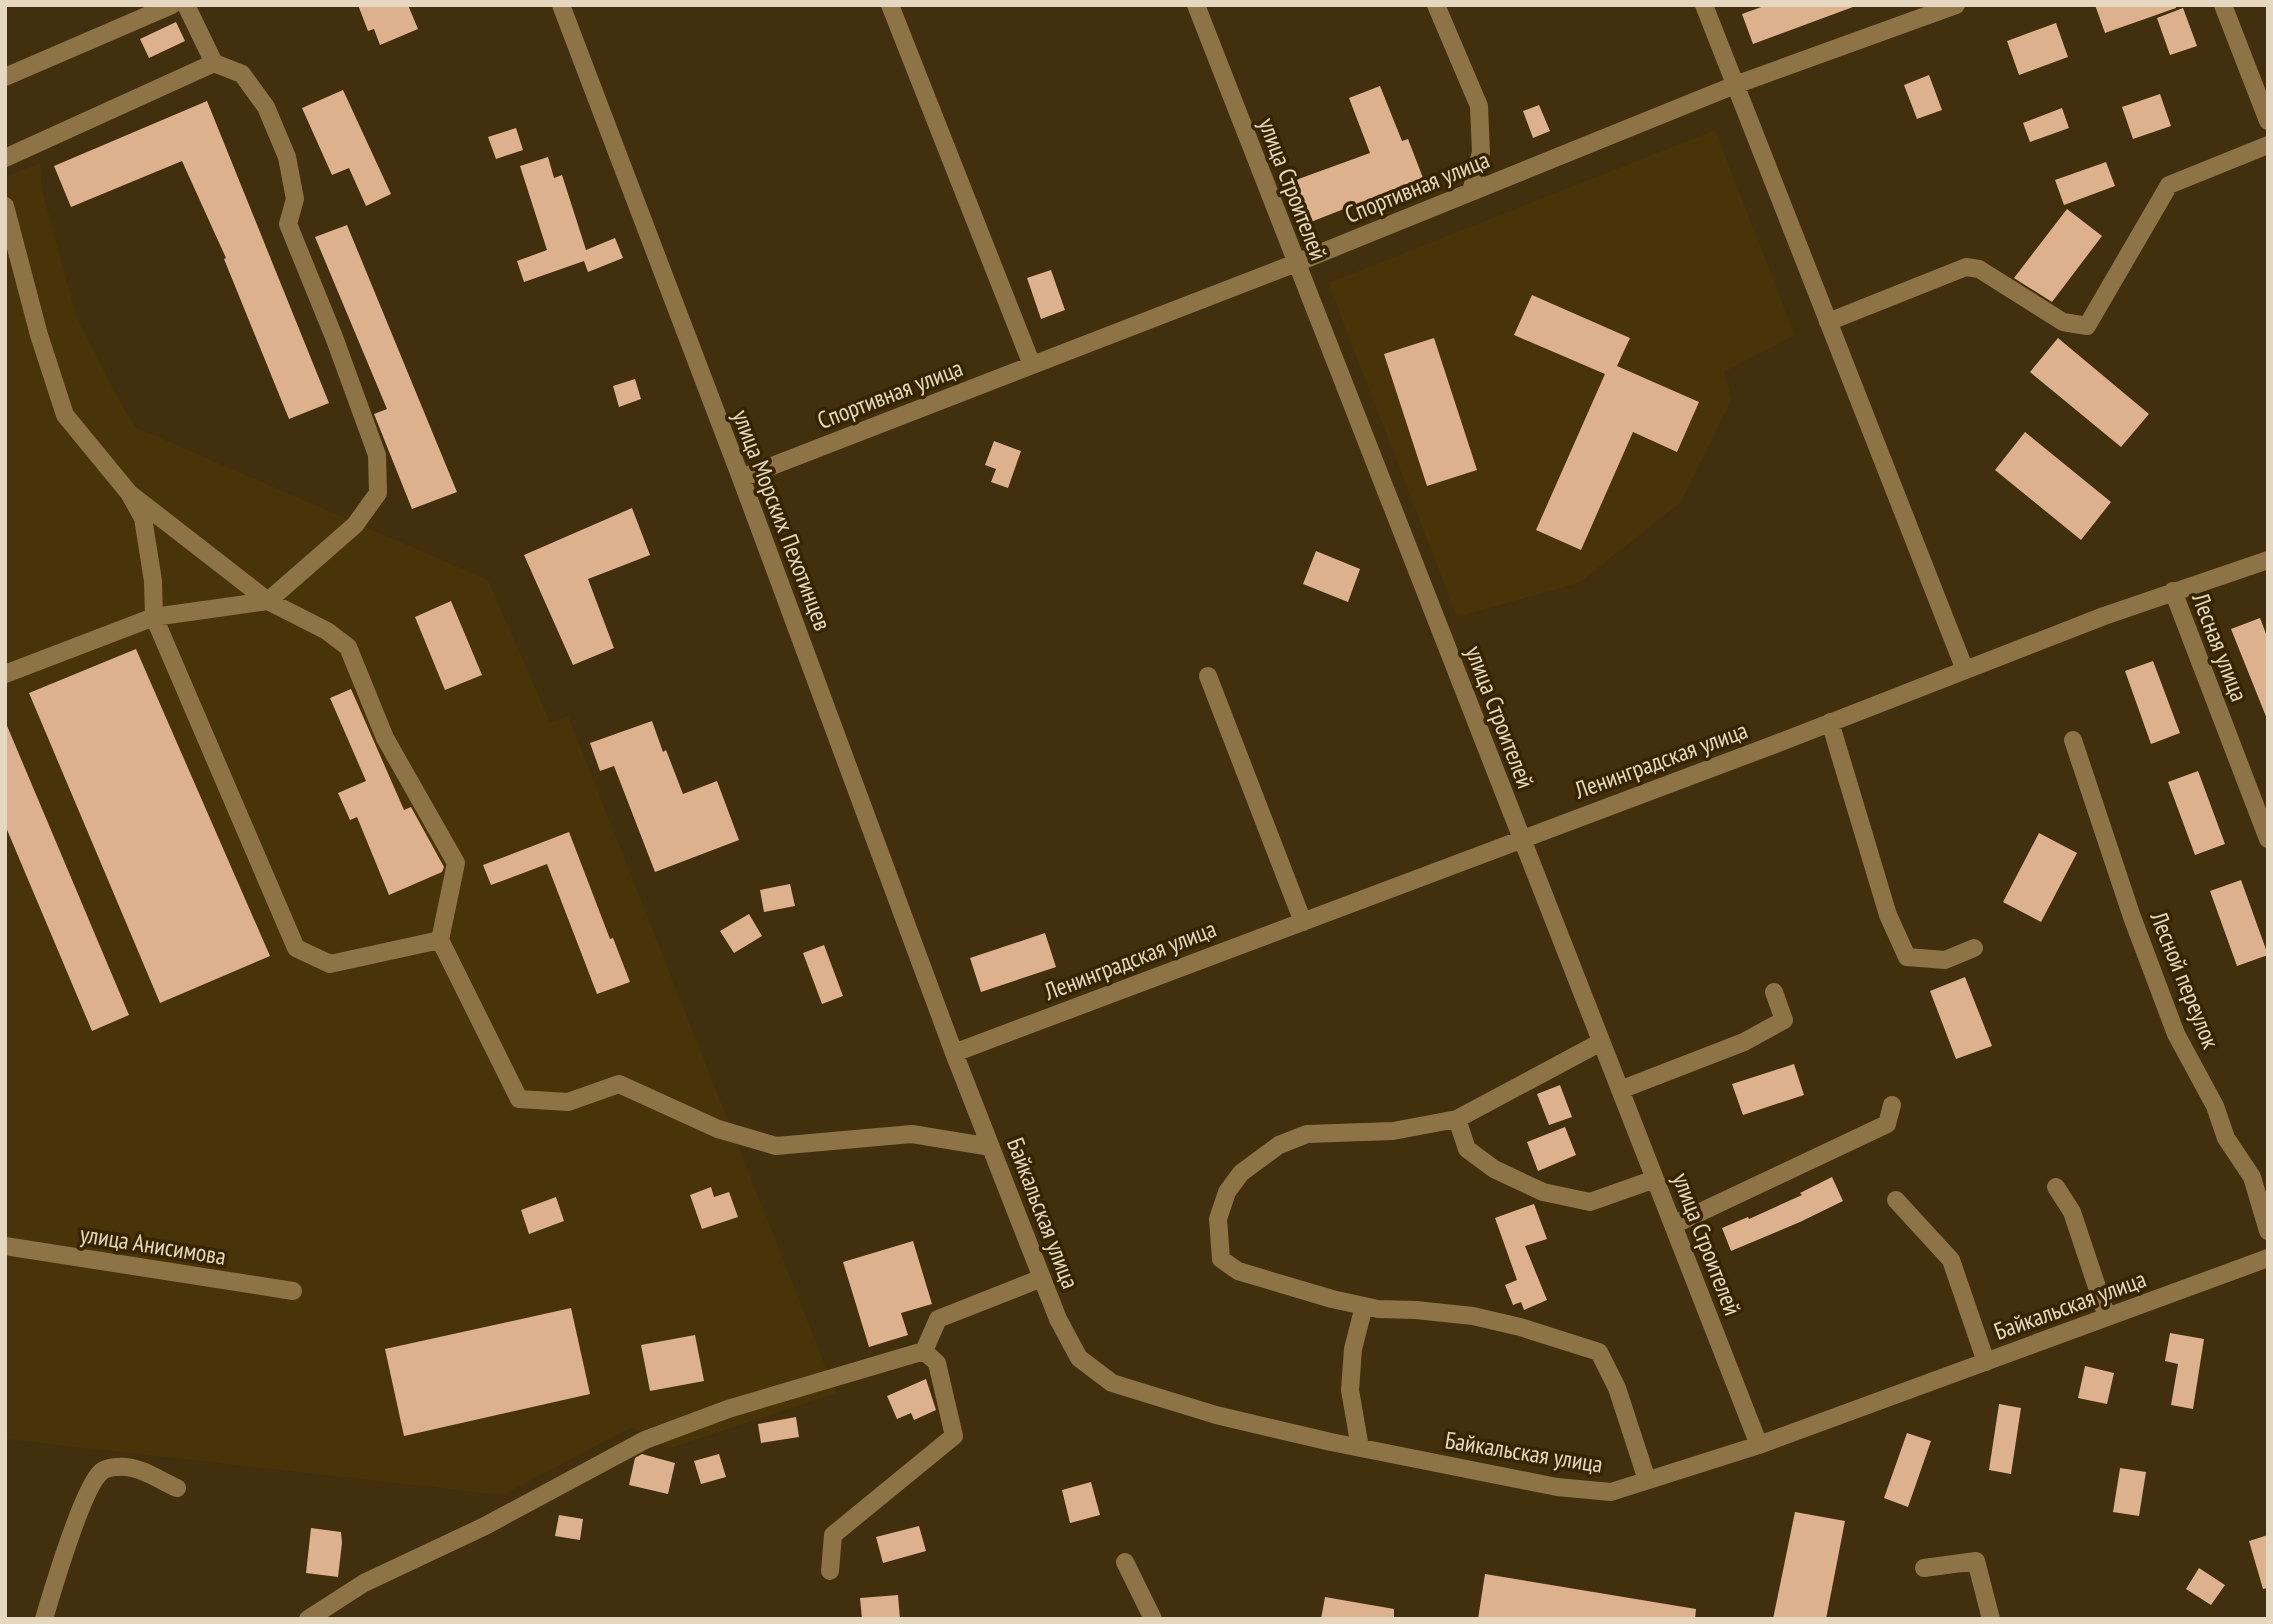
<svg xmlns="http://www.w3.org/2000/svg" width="2273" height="1624" font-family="'PT Sans Narrow',sans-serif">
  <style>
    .built { fill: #493309 }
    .building { fill: #ddb18e }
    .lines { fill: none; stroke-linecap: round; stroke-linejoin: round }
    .minor { stroke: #8e7347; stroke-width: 18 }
    .labels { text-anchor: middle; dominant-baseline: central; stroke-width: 7; stroke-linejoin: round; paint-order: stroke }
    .street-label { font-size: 24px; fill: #e5d7c0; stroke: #372502 }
  </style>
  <rect width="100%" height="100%" fill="#412f0d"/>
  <path class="built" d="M 1715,130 L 1795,335 L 1724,372 L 1732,399 L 1681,502 L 1579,583 L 1457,617 L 1328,283 Z
    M 40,163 L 42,189 L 76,316 L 117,396 L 135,427 L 488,580 L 550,722 L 568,716 L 836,1393 L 668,1449 L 632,1427 L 503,1495 L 5,1439 L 5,177 Z"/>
  <path class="building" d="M 358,5 L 408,5 L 418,29 L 380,45 L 374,29 L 368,31 Z
    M 1767,5 L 1853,5 L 1853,7 L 1753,44 L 1742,14 Z
    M 2095,5 L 2176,5 L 2176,8 L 2105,33 Z
    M 2183,8 L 2197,46 L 2170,55 L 2157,18 Z
    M 176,22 L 185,41 L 149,58 L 140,39 Z
    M 2056,23 L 2068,57 L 2019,75 L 2007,41 Z
    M 1929,75 L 1942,110 L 1917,119 L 1904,85 Z
    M 1380,86 L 1402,141 L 1408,139 L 1423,178 L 1298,227 L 1282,185 L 1370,153 L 1349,98 Z
    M 343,90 L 391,194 L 366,206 L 349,168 L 332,175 L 302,108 Z
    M 2160,94 L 2171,126 L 2133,139 L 2122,107 Z
    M 207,101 L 329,403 L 289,419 L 224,259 L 226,258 L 182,161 L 71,207 L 54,166 Z
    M 1539,105 L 1550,131 L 1533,138 L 1523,111 Z
    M 2062,108 L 2069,128 L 2030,142 L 2023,123 Z
    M 516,128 L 523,150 L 496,159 L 488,137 Z
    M 548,157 L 554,178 L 562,175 L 586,250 L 615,238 L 623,258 L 588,272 L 584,261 L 524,282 L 517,261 L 547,250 L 520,166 Z
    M 2106,162 L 2115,186 L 2064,205 L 2055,180 Z
    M 2067,209 L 2102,236 L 2052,302 L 2014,278 Z
    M 347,225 L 457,492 L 412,509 L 374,414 L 387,409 L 315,237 Z
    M 1051,270 L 1065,310 L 1041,319 L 1027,278 Z
    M 1532,295 L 1630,338 L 1617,366 L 1699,402 L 1677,452 L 1633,432 L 1581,550 L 1536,530 L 1605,374 L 1514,335 Z
    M 1434,338 L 1477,470 L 1427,486 L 1384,354 Z
    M 2058,338 L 2149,414 L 2121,447 L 2030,372 Z
    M 635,379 L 641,399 L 619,407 L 613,386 Z
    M 2025,432 L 2111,502 L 2081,540 L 1995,470 Z
    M 994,441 L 1021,451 L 1008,488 L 991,482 L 996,469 L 985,465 Z
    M 632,508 L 650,555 L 588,579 L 614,648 L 573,665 L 524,555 Z
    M 1316,551 L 1360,569 L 1348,602 L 1303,584 Z
    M 451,601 L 482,675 L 445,690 L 415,617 Z
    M 2260,618 L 2268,639 L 2267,719 L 2231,629 Z
    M 136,649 L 270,956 L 160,1003 L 29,693 Z
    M 2153,661 L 2180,733 L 2151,744 L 2125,671 Z
    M 351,689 L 404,810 L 411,807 L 444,867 L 442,872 L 389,895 L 357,817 L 350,820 L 338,793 L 366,781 L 330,698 Z
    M 5,721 L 129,1015 L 92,1031 L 5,825 Z
    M 652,721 L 663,752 L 666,750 L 683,794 L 717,781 L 739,840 L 655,872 L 614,766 L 600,771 L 590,743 Z
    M 2198,771 L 2225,844 L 2195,855 L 2168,782 Z
    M 569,832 L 610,939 L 613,938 L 630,982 L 597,994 L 547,864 L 491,885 L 483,865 Z
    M 2039,833 L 2077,853 L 2041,922 L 2003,902 Z
    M 2241,880 L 2268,955 L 2237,966 L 2210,891 Z
    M 790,884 L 795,906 L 764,912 L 760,890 Z
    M 749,914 L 762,936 L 734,953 L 720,931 Z
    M 1045,933 L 1056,967 L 981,992 L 970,958 Z
    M 824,945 L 843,996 L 822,1004 L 803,953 Z
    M 1965,977 L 1992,1046 L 1956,1059 L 1930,991 Z
    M 1794,1064 L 1804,1095 L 1743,1115 L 1732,1084 Z
    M 1560,1085 L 1572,1117 L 1549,1125 L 1537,1094 Z
    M 1565,1127 L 1576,1155 L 1538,1171 L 1527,1142 Z
    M 1832,1177 L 1843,1201 L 1800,1222 L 1731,1251 L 1722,1228 L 1748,1217 L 1749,1219 L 1802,1195 L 1800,1193 Z
    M 711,1187 L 714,1197 L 729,1192 L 738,1217 L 702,1229 L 690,1195 Z
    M 556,1197 L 564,1221 L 529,1234 L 521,1210 Z
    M 1534,1204 L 1547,1239 L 1525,1246 L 1547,1300 L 1524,1310 L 1521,1302 L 1513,1305 L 1505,1285 L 1517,1280 L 1495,1218 Z
    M 913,1241 L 932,1304 L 901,1313 L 908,1335 L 869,1347 L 843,1262 Z
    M 571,1308 L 590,1394 L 404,1436 L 385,1349 Z
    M 2170,1333 L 2204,1339 L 2193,1409 L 2171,1405 L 2178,1364 L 2165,1361 Z
    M 695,1335 L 704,1381 L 650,1391 L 641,1345 Z
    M 2085,1366 L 2114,1373 L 2107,1404 L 2078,1398 Z
    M 926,1379 L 936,1410 L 914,1420 L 911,1413 L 897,1419 L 887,1396 Z
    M 1999,1404 L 2021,1408 L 2011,1474 L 1989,1470 Z
    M 796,1417 L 799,1437 L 761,1443 L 758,1424 Z
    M 1907,1433 L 1931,1441 L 1908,1507 L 1884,1498 Z
    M 642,1454 L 675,1463 L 668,1494 L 629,1485 L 635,1458 Z
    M 719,1454 L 726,1477 L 701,1484 L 694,1461 Z
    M 2120,1468 L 2146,1472 L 2139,1516 L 2113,1512 Z
    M 1091,1482 L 1100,1515 L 1070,1523 L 1062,1490 Z
    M 1795,1512 L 1845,1521 L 1826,1619 L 1773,1619 Z
    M 559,1515 L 583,1519 L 580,1540 L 555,1536 Z
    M 919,1526 L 926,1551 L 883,1563 L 876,1537 Z
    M 311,1528 L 341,1532 L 342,1543 L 338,1577 L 306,1573 Z
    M 2268,1535 L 2268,1588 L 2263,1589 L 2249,1541 Z
    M 2199,1568 L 2225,1585 L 2211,1605 L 2186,1589 Z
    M 1485,1574 L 1696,1609 L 1695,1619 L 1478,1619 Z
    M 898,1595 L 900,1619 L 862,1619 L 860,1598 Z
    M 1325,1597 L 1394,1609 L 1394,1619 L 1321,1619 Z"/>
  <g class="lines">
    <path class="minor" d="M 186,5 L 214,63
      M 561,5 L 741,478 L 954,1053 L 1058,1319 L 1079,1358 L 1112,1383 L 1216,1415 L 1331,1442 L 1557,1487 L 1611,1492 L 1759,1445 L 2268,1258
      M 890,5 L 1032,365
      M 1196,5 L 1759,1445
      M 1436,5 L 1479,106 L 1481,152 L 1471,192
      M 1704,5 L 1965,670
      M 2223,5 L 2268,121
      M 5,77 L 172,5
      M 5,158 L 214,63 L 242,74 L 266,107 L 287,157 L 295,199 L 288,224 L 334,337 L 377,455 L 378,493 L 355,525 L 268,601 L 154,617 L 5,674
      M 5,206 L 39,335 L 65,415 L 129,493 L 143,518 L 153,581 L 154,617 L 296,948 L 330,964 L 440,940
      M 1828,322 L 1966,267 L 1979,269 L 2063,322 L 2087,326 L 2169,185 L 2268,145
      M 741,478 L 1296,263 L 1735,85 L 1956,5
      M 129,493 L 268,601 L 327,631 L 348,647 L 385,738 L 456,863 L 440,940 L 519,1099 L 568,1102 L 619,1084 L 718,1129 L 776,1146 L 912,1134 L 991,1147
      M 2173,591 L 2268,839
      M 1208,676 L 1303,922
      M 1830,722 L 1888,915 L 1907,957 L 1945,960 L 1974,948
      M 2073,740 L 2132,917 L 2176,1034 L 2215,1106 L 2226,1138 L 2252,1177 L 2268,1231
      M 1601,1042 L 1457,1119 L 1393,1131 L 1307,1134 L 1279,1145 L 1241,1173 L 1227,1192 L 1218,1219 L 1221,1259 L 1238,1271 L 1332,1299 L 1378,1309 L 1416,1310 L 1473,1316 L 1520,1327 L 1599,1352 L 1617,1388 L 1647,1480
      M 954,1053 L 1773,745 L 2104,616 L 2268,560
      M 1620,1090 L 1744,1042 L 1784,1020 L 1774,992
      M 1457,1119 L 1467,1149 L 1494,1169 L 1543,1192 L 1590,1202 L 1655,1179
      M 2056,1187 L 2072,1212 L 2107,1317
      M 1896,1200 L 1951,1260 L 1986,1362
      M 1673,1225 L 1887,1124 L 1892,1105
      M 5,1246 L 293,1291
      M 1360,1448 L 1350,1390 L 1353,1349 L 1364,1306
      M 1125,1562 L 1153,1619
      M 1924,1568 L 1976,1561 L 1991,1619
      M 830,1571 L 833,1535 L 954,1436 L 937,1363 L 924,1351
      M 44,1619 C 52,1592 83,1487 101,1472 C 104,1469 112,1467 116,1467 C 137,1464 159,1480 177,1488
      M 308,1619 L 364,1583 L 485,1526 L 645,1440 L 728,1409 L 924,1351 L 938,1319 L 1042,1278"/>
  </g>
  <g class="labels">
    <g class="street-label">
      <text transform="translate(1417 187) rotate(-22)">Спортивная улица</text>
      <text transform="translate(1293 189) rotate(69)">улица Строителей</text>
      <text transform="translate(890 394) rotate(-21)">Спортивная улица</text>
      <text transform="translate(782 520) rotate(69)">улица Морских Пехотинцев</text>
      <text transform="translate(2220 647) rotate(69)">Лесная улица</text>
      <text transform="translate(1500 717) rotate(69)">улица Строителей</text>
      <text transform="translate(1661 760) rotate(-20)">Ленинградская улица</text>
      <text transform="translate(1130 960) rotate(-21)">Ленинградская улица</text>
      <text transform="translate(2185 980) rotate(68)">Лесной переулок</text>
      <text transform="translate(1043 1213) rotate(69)">Байкальская улица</text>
      <text transform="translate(1707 1244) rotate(69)">улица Строителей</text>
      <text transform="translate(153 1245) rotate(9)">улица Анисимова</text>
      <text transform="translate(2070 1305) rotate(-20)">Байкальская улица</text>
      <text transform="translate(1524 1452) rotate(9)">Байкальская улица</text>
    </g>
  </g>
  <rect width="2273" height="1624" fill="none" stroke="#e5d7c0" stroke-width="14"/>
</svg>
